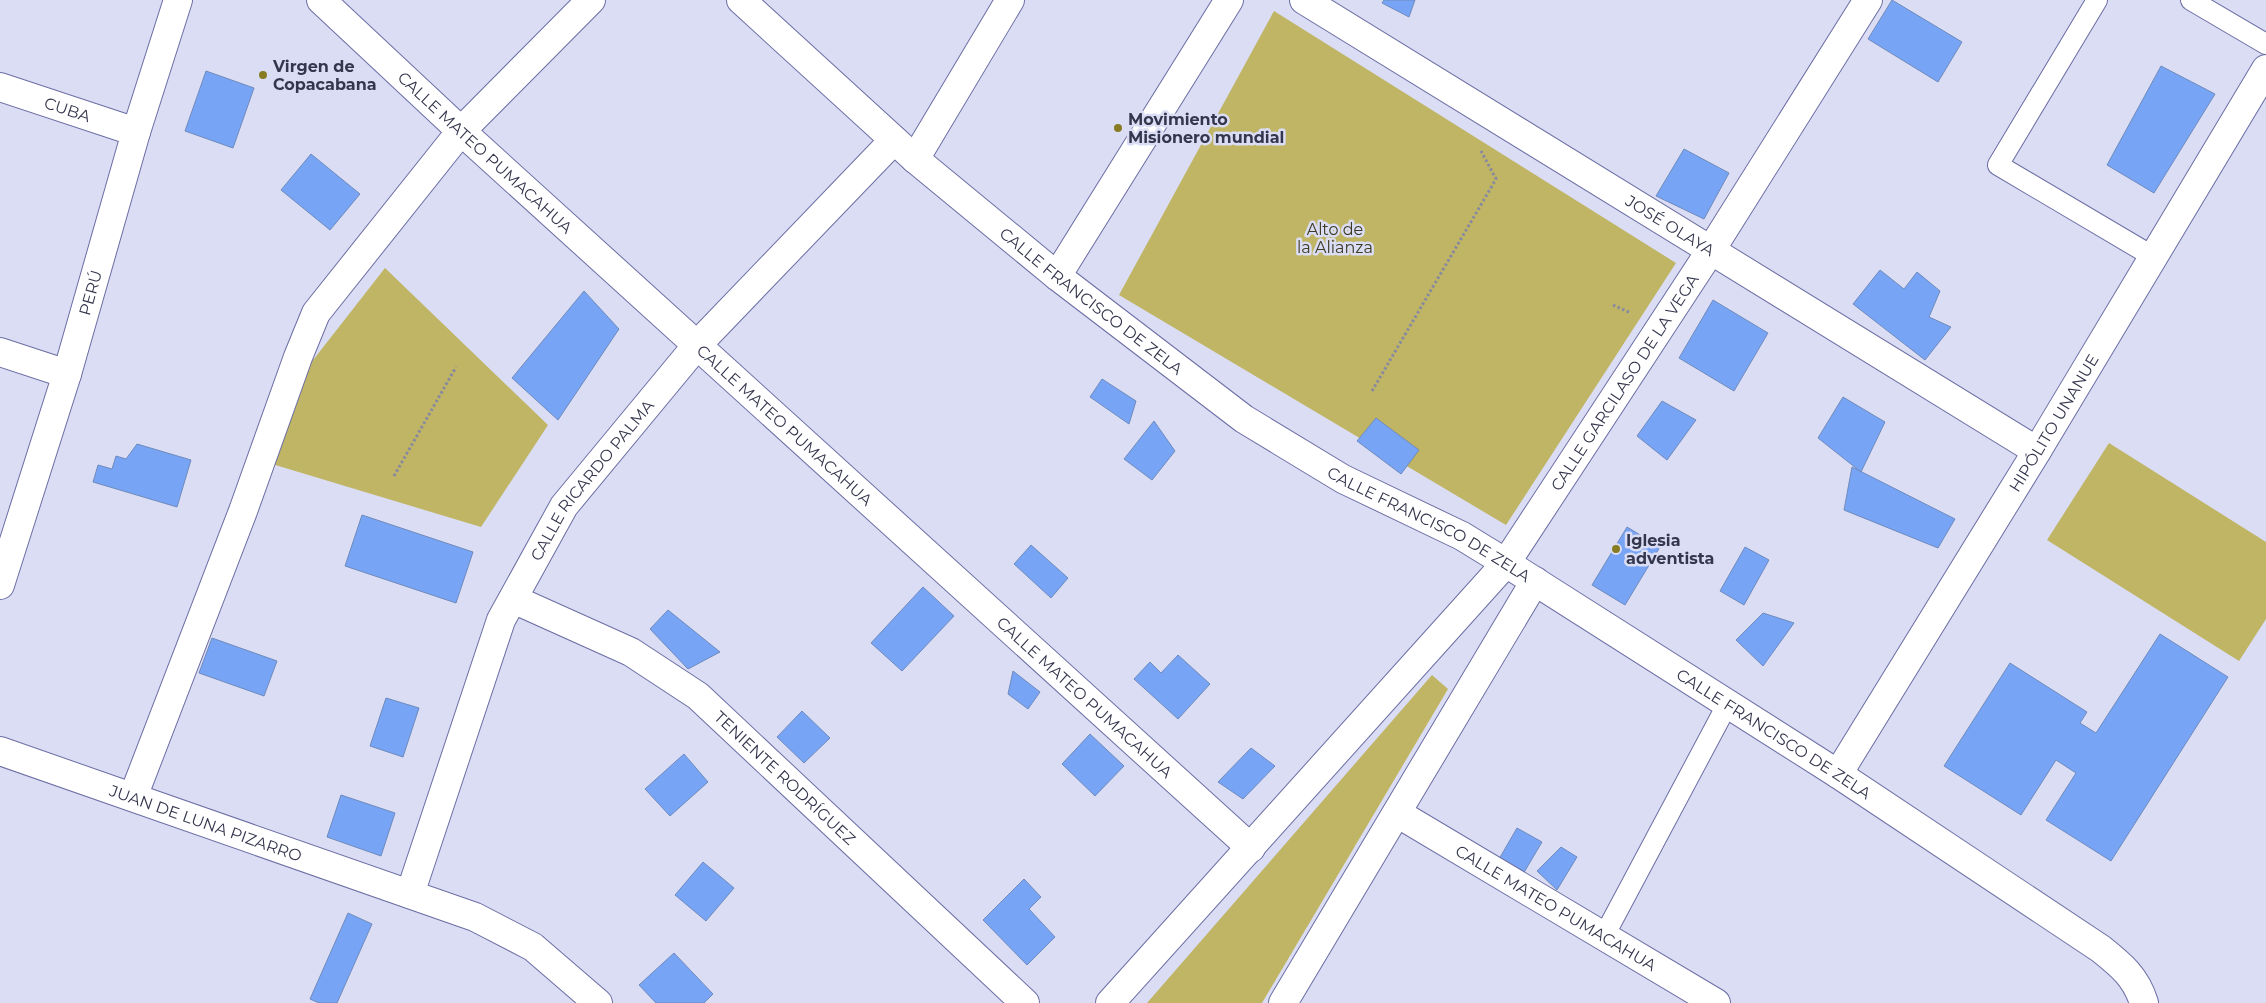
<svg xmlns="http://www.w3.org/2000/svg" width="2266" height="1003" font-family="Montserrat,sans-serif">
  <style>
    .green { fill: #c0b564 }
    .building { fill: #77a4f4; stroke: #6f8bbd }
    .lines { fill: none; stroke-linecap: round; stroke-linejoin: round }
    .lane-casing { stroke: #6c6ea3; stroke-width: 22 }
    .street-casing { stroke: #6c6ea3; stroke-width: 30 }
    .path { stroke: #8789a0; stroke-width: 3; stroke-dasharray: 2.5 2.5; stroke-linecap: butt }
    .lane { stroke: #fff; stroke-width: 20 }
    .street { stroke: #fff; stroke-width: 28 }
    .poi-dot { fill: #887c23; stroke: #daddf4; stroke-width: 2 }
    .labels { text-anchor: middle; dominant-baseline: central; stroke-width: 5; stroke-linejoin: round; paint-order: stroke }
    .poi-label { font-size: 16px; font-weight: bold; fill: #34364d; stroke: #daddf4; text-anchor: start }
    .street-label { font-size: 16px; fill: #34364d; stroke: #daddf4 }
    .park-label { font-size: 16px; fill: #3d3922; stroke: #daddf4 }
  </style>
  <rect width="100%" height="100%" fill="#daddf4"/>
  <path class="green" d="M 1274,11 L 1676,263 L 1506,525 L 1119,295 Z
    M 385,268 L 548,425 L 481,527 L 272,464 L 310,364 Z
    M 2109,443 L 2266,542 L 2266,619 L 2239,661 L 2047,540 Z
    M 1432,675 L 1448,689 L 1262,1003 L 1147,1003 Z"/>
  <path class="building" d="M 1384,0 L 1415,0 L 1409,17 L 1382,3 Z
    M 1892,0 L 1962,42 L 1938,82 L 1868,39 Z
    M 2161,66 L 2215,94 L 2154,193 L 2107,165 Z
    M 206,71 L 254,88 L 233,148 L 185,131 Z
    M 1684,149 L 1729,173 L 1704,219 L 1656,196 Z
    M 311,154 L 360,194 L 330,230 L 281,190 Z
    M 1880,270 L 1904,289 L 1917,272 L 1940,291 L 1929,317 L 1951,327 L 1925,360 L 1853,304 Z
    M 584,291 L 619,329 L 558,420 L 512,378 Z
    M 1713,300 L 1768,333 L 1734,391 L 1679,358 Z
    M 1102,379 L 1136,401 L 1129,424 L 1090,397 Z
    M 1843,397 L 1885,422 L 1861,472 L 1818,438 Z
    M 1662,401 L 1696,420 L 1667,460 L 1637,436 Z
    M 1376,418 L 1419,450 L 1401,474 L 1357,441 Z
    M 1154,421 L 1175,451 L 1152,480 L 1124,459 Z
    M 137,444 L 191,460 L 177,507 L 93,482 L 98,465 L 112,469 L 116,456 L 126,459 Z
    M 1852,467 L 1955,519 L 1938,548 L 1844,510 Z
    M 362,515 L 473,552 L 456,603 L 345,566 Z
    M 1627,527 L 1660,547 L 1625,605 L 1592,585 Z
    M 1031,545 L 1068,578 L 1051,598 L 1014,564 Z
    M 1745,547 L 1769,560 L 1744,605 L 1720,591 Z
    M 923,587 L 954,616 L 902,671 L 871,643 Z
    M 668,610 L 720,652 L 688,669 L 650,629 Z
    M 1763,613 L 1794,623 L 1763,666 L 1736,640 Z
    M 2160,634 L 2228,677 L 2111,861 L 2046,820 L 2076,773 L 2056,760 L 2021,815 L 1944,766 L 2010,663 L 2087,712 L 2080,723 L 2096,733 Z
    M 212,638 L 277,661 L 264,696 L 199,673 Z
    M 1178,655 L 1210,684 L 1178,719 L 1134,679 L 1150,662 L 1161,673 Z
    M 1013,671 L 1040,692 L 1028,709 L 1008,694 Z
    M 386,698 L 419,708 L 403,757 L 370,746 Z
    M 802,711 L 830,738 L 804,763 L 777,737 Z
    M 1090,734 L 1124,766 L 1095,796 L 1062,764 Z
    M 1251,748 L 1275,766 L 1243,799 L 1218,782 Z
    M 684,754 L 708,782 L 670,816 L 645,789 Z
    M 341,795 L 395,813 L 381,856 L 327,837 Z
    M 1517,828 L 1542,842 L 1519,881 L 1495,866 Z
    M 1561,847 L 1577,857 L 1557,890 L 1537,871 Z
    M 703,862 L 734,888 L 706,921 L 675,895 Z
    M 1024,879 L 1041,897 L 1029,909 L 1055,937 L 1027,965 L 983,920 Z
    M 348,913 L 372,924 L 337,1003 L 319,1003 L 310,999 Z
    M 674,953 L 713,994 L 704,1003 L 656,1003 L 639,985 Z"/>
  <g class="lines">
    <defs>
      <path id="lane" d="M 2097,0 L 1998,165 L 2152,256
        M 2191,0 L 2266,44
        M 1604,936 L 1727,705"/>
      <g id="street">
        <path id="s1" d="M 321,0 L 461,131 L 1251,848"/>
        <path id="s2" d="M 741,0 L 915,159 L 1057,276 L 1244,419 L 1343,479 L 1462,536 L 1506,563 L 1838,774 L 2101,949 C 2121,965 2136,977 2144,1003"/>
        <path id="s3" d="M 1304,0 L 2037,451"/>
        <path id="s4" d="M 0,87 L 136,132"/>
        <path d="M 915,159 L 1010,0"/>
        <path d="M 1057,276 L 1229,0"/>
        <path d="M 0,352 L 67,374"/>
        <path id="s5" d="M 0,585 L 67,374 L 136,132 L 178,0"/>
        <path id="s6" d="M 513,599 L 631,652 L 698,696 L 1025,1003"/>
        <path id="s7" d="M 0,751 L 475,917 L 533,947 L 598,1003"/>
        <path id="s8" d="M 1838,774 L 2037,451 L 2266,69"/>
        <path d="M 133,797 L 243,511 L 298,357 L 316,313 L 461,131 L 591,0"/>
        <path id="s9" d="M 1397,813 L 1716,1003"/>
        <path id="s10" d="M 410,894 L 501,620 L 564,506 L 698,344 L 894,140"/>
        <path id="s11" d="M 1110,1003 L 1506,563 L 1711,250 L 1868,0"/>
        <path d="M 1283,1003 L 1535,581"/>
      </g>
    </defs>
    <use href="#lane" class="lane-casing"/>
    <use href="#street" class="street-casing"/>
    <path class="path" d="M 1613,305 L 1631,313
      M 1372,391 L 1496,179 L 1480,149
      M 394,476 L 456,367"/>
    <use href="#lane" class="lane"/>
    <use href="#street" class="street"/>
  </g>
  <g class="poi-dot">
    <circle cx="263" cy="75" r="5"/>
    <circle cx="1118" cy="128" r="5"/>
    <circle cx="1616" cy="549" r="5"/>
  </g>
  <g class="labels">
    <g class="poi-label">
      <text x="273" y="66">Virgen de<tspan x="273" dy="18">Copacabana</tspan></text>
      <text x="1128" y="119">Movimiento<tspan x="1128" dy="18">Misionero mundial</tspan></text>
      <text x="1626" y="540">Iglesia<tspan x="1626" dy="18">adventista</tspan></text>
    </g>
    <g class="street-label">
      <text stroke="none"><textPath href="#s4" startOffset="71">CUBA</textPath></text>
      <text stroke="none"><textPath href="#s1" startOffset="224">CALLE MATEO PUMACAHUA</textPath></text>
      <text stroke="none"><textPath href="#s3" startOffset="430">JOSÉ OLAYA</textPath></text>
      <text stroke="none"><textPath href="#s5" startOffset="306">PERÚ</textPath></text>
      <text stroke="none"><textPath href="#s2" startOffset="462">CALLE FRANCISCO DE ZELA</textPath></text>
      <text stroke="none"><textPath href="#s11" startOffset="808">CALLE GARCILASO DE LA VEGA</textPath></text>
      <text stroke="none"><textPath href="#s8" startOffset="412">HIPÓLITO UNANUE</textPath></text>
      <text stroke="none"><textPath href="#s1" startOffset="629">CALLE MATEO PUMACAHUA</textPath></text>
      <text stroke="none"><textPath href="#s10" startOffset="456">CALLE RICARDO PALMA</textPath></text>
      <text stroke="none"><textPath href="#s2" startOffset="868">CALLE FRANCISCO DE ZELA</textPath></text>
      <text stroke="none"><textPath href="#s1" startOffset="1034">CALLE MATEO PUMACAHUA</textPath></text>
      <text stroke="none"><textPath href="#s2" startOffset="1272">CALLE FRANCISCO DE ZELA</textPath></text>
      <text stroke="none"><textPath href="#s6" startOffset="329">TENIENTE RODRÍGUEZ</textPath></text>
      <text stroke="none"><textPath href="#s7" startOffset="218">JUAN DE LUNA PIZARRO</textPath></text>
      <text stroke="none"><textPath href="#s9" startOffset="185">CALLE MATEO PUMACAHUA</textPath></text>
    </g>
    <g class="park-label">
      <text x="1335" y="229">Alto de<tspan x="1335" dy="18">la Alianza</tspan></text>
    </g>
  </g>
</svg>
